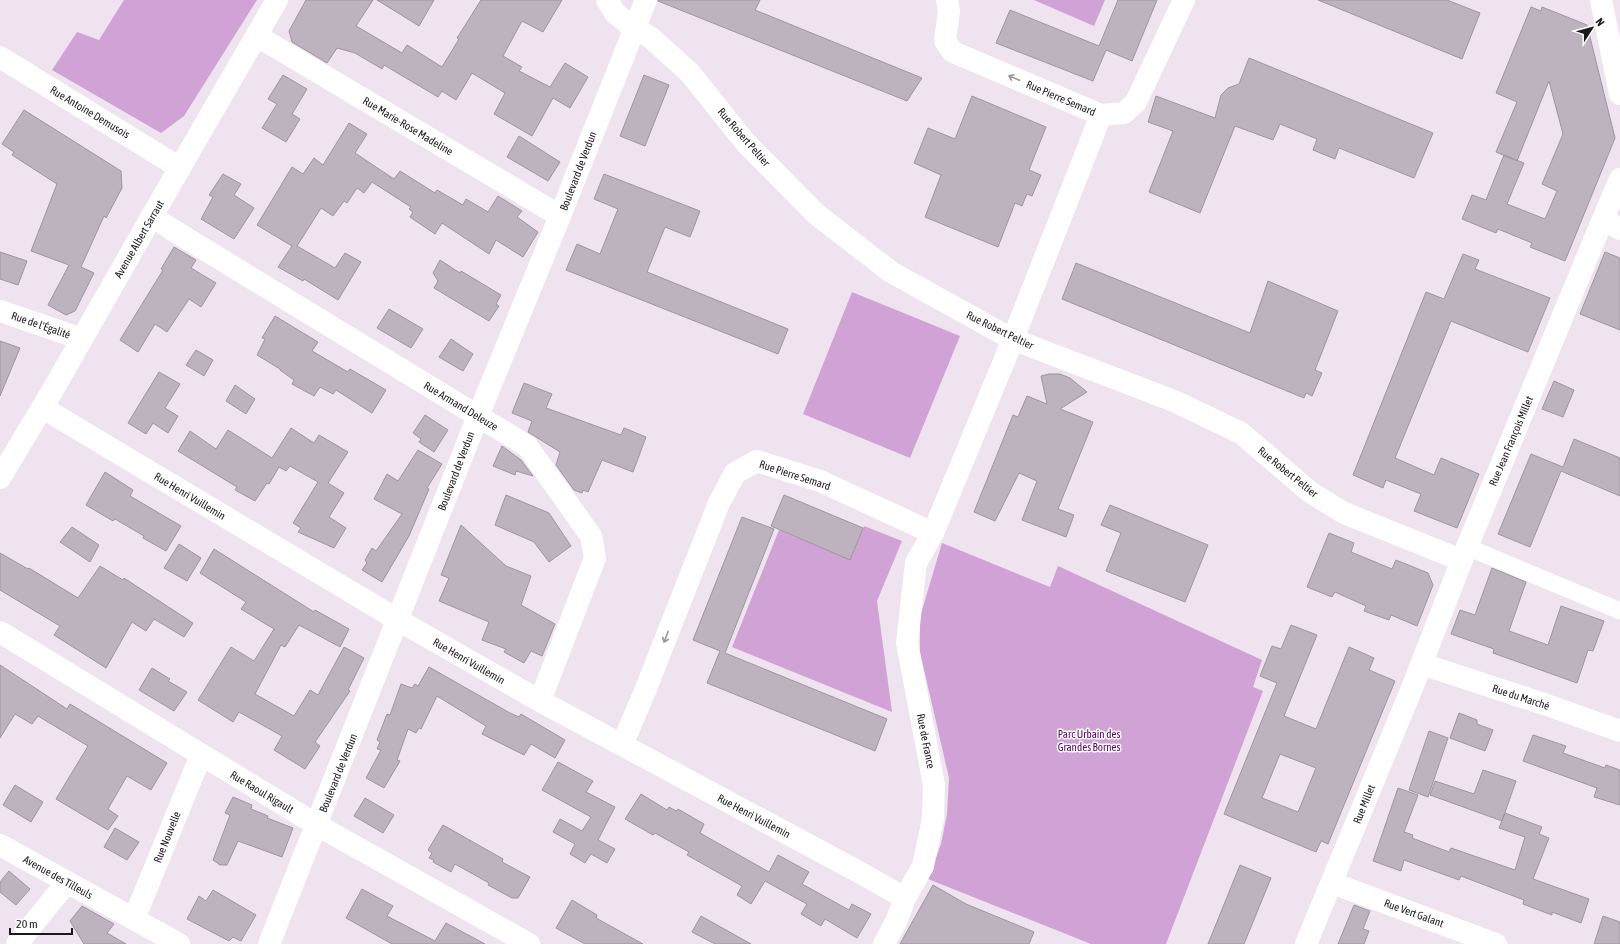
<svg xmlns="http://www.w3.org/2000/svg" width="1620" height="944" font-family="'Asap Condensed',sans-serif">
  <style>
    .green { fill: #d0a2d6 }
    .building { fill: #bdb3be; stroke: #9f95a0; fill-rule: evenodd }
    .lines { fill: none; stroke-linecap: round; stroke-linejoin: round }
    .pedestrian { stroke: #fff; stroke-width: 17 }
    .minor { stroke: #fff; stroke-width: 22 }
    .tertiary { stroke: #fff; stroke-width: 22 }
    .oneway { stroke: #999799 }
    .labels { text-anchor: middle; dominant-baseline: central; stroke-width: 3; stroke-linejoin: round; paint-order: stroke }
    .street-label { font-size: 11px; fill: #1c181d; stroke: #fff }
    .park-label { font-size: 11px; fill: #560062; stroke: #fff }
  </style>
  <rect width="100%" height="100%" fill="#eee3ef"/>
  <path class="green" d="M 124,0 L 257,0 L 184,116 L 161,133 L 52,70 L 77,32 L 99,40 Z
    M 1034,0 L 1105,0 L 1094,26 Z
    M 852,292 L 960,336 L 910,458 L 803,414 Z
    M 864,526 L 902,541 L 877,601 L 892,712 L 732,647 L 779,530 L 850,559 Z
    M 942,543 L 1050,587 L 1058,566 L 1262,660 L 1253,687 L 1263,691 L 1166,944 L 1091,944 L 928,879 L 941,844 L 947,814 L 949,778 L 920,652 L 920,617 Z"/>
  <path class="building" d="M 306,0 L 373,0 L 356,26 L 402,53 L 407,45 L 442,67 L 459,39 L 457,38 L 481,0 L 562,0 L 543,32 L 522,21 L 503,56 L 522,67 L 519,71 L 550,87 L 565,63 L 588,77 L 570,108 L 553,98 L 532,136 L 494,114 L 505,93 L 472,73 L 456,100 L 442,91 L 438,97 L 384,65 L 382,69 L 355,53 L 337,48 L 327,63 L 292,42 L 289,31 Z
    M 377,0 L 434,0 L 419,26 Z
    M 658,0 L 760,0 L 755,10 L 922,78 L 907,101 L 658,1 Z
    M 1118,0 L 1157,0 L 1132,61 L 1106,50 L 1093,81 L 996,43 L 1010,10 L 1099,46 Z
    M 1318,0 L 1447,0 L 1480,13 L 1462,59 Z
    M 1531,7 L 1541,11 L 1542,7 L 1587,25 L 1615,138 L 1565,261 L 1530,247 L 1532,243 L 1498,229 L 1496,233 L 1462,219 L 1472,195 L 1486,200 L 1504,155 L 1524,163 L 1507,204 L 1545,219 L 1557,191 L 1542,184 L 1563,134 L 1549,81 L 1517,161 L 1496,152 L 1517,102 L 1496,93 Z
    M 1249,58 L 1433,133 L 1414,178 L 1339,148 L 1335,159 L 1313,150 L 1317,139 L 1280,124 L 1273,140 L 1235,126 L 1200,213 L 1149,192 L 1173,131 L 1148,122 L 1156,96 L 1215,118 L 1221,95 L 1228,88 L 1239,84 Z
    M 283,75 L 307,89 L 292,114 L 300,119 L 286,142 L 262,128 L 277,104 L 268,99 Z
    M 644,75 L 669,85 L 645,146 L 620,136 Z
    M 972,96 L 1046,127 L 1029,170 L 1041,175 L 1032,196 L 1027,194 L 1022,206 L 1015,203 L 998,247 L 925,217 L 941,175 L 914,163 L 928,128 L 955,139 Z
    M 24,110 L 121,171 L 122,188 L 106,218 L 104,216 L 81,267 L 94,273 L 75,311 L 66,315 L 48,305 L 69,265 L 31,251 L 57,184 L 12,155 L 14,152 L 2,144 Z
    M 349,123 L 367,134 L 355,153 L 394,179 L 400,171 L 435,193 L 437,190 L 463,205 L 466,199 L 488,212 L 498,196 L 522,211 L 517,217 L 538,232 L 523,257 L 496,240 L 489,254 L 442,223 L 435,234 L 410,217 L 413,212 L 409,209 L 411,207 L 372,182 L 364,193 L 357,188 L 347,203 L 344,201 L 333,216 L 321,208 L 297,246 L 335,268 L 345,253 L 361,262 L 338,300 L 304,279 L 303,281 L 278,267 L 292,246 L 257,225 L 292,167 L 303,174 L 314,158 L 323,165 Z
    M 519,136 L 560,162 L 548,181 L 507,157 Z
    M 223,174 L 241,184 L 234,195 L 254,208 L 234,239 L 201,219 L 213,197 L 209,195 Z
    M 604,174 L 700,211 L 690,237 L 665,227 L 647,272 L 788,329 L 778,354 L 566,270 L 577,244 L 600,254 L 618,209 L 594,199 Z
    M 174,247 L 196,260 L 191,268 L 216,283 L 201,307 L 189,299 L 167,332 L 155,324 L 138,352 L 120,340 L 163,270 L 161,269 Z
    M 0,252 L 27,261 L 18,285 L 0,279 Z
    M 1605,252 L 1620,258 L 1620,330 L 1580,314 Z
    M 1463,254 L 1479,260 L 1475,269 L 1550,298 L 1528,352 L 1451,321 L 1395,458 L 1434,475 L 1441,458 L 1479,474 L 1457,528 L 1414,511 L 1421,494 L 1386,480 L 1383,488 L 1353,475 L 1426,292 L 1444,299 Z
    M 440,260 L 460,273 L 461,271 L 501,295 L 496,304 L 499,306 L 489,321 L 434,288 L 438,281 L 433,273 Z
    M 1076,263 L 1250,333 L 1268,281 L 1338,311 L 1315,370 L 1322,373 L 1312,396 L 1306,393 L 1304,398 L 1062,299 Z
    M 389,309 L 423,329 L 411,348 L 377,328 Z
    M 275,316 L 318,342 L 312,351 L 348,372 L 350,369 L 386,390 L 372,413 L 336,390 L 333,394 L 320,387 L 314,396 L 292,384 L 294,380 L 280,370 L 280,369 L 257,355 L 265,339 L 262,338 Z
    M 451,339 L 473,354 L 463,371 L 439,357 Z
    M 0,341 L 20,348 L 0,396 Z
    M 196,350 L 213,360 L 204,376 L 186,365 Z
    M 159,372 L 180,384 L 165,408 L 178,416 L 168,433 L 153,423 L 146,434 L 128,423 Z
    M 1049,374 L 1060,374 L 1070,378 L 1087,392 L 1060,409 L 1093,422 L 1058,509 L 1074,515 L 1066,537 L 1022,520 L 1037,481 L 1019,473 L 995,521 L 974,512 L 1013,415 L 1018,417 L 1027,396 L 1047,404 L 1041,376 Z
    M 1554,381 L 1574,390 L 1563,417 L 1542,409 Z
    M 524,383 L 552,394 L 546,408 L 621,435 L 624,428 L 646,437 L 633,472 L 602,460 L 588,492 L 583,490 L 582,493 L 574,490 L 556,465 L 560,452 L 528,432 L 532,421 L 512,413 Z
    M 235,385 L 255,399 L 246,414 L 226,401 Z
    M 425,415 L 448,430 L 434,452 L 419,442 L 421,439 L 413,433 Z
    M 291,428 L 314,443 L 319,435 L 348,452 L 328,483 L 344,493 L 329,517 L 346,528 L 334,548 L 298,532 L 301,528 L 293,523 L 318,482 L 290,466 L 286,471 L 279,467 L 269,484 L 267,483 L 255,501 L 235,490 L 237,487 L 178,451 L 190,431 L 216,449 L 228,430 L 272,458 Z
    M 1574,439 L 1620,458 L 1620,496 L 1561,471 L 1530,547 L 1498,534 L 1531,454 L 1563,467 Z
    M 502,446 L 521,460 L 533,476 L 516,471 L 515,475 L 493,466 Z
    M 418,450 L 442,464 L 427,488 L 429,489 L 409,536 L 382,582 L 362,570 L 367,563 L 365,560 L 372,548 L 376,551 L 402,514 L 374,499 L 387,474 L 398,481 Z
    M 105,472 L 133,490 L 130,496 L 181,526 L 166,551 L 143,538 L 144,536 L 115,519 L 113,521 L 86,505 Z
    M 506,495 L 549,513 L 571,546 L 549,562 L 534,542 L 495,525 Z
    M 784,495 L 863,528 L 850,560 L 771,526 Z
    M 1110,505 L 1208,545 L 1185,602 L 1106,571 L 1121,533 L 1101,525 Z
    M 742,517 L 774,529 L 725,653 L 887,719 L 875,751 L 707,683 L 720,651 L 693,640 Z
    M 461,525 L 506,566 L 531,576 L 521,605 L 555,624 L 542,656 L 531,651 L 524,663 L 504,652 L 506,649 L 482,640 L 489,622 L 439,601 L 449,578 L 441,575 Z
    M 72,527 L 99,545 L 90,562 L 60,542 Z
    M 1329,533 L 1354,543 L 1351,552 L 1392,569 L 1396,560 L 1428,573 L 1433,585 L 1417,626 L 1391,615 L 1389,620 L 1364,611 L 1366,606 L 1335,592 L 1332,597 L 1307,587 Z
    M 179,544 L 201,558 L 187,581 L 164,568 Z
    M 214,549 L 314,612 L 315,610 L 349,629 L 340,647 L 299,625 L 285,647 L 281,645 L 255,694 L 294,716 L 310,690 L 318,695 L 344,647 L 364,658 L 348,690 L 350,691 L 315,742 L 320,746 L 305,769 L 274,750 L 282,736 L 239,712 L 233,722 L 198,700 L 231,647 L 254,661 L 274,629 L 241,609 L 246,602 L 200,573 Z
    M 0,553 L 28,569 L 29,568 L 78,598 L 100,566 L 123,580 L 124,578 L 193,623 L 184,637 L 154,619 L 146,631 L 132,622 L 106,668 L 54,635 L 60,626 L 0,590 Z
    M 1492,568 L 1526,582 L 1509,631 L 1548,645 L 1561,606 L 1604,621 L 1593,651 L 1588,650 L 1577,683 L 1493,653 L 1494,649 L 1451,634 L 1460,610 L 1475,615 Z
    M 1291,625 L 1317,635 L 1284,716 L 1316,729 L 1349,647 L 1374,658 L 1369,670 L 1395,681 L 1328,844 L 1321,841 L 1316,852 L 1224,814 L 1277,683 L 1260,676 L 1272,646 L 1281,649 ZM 1280,754 L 1316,768 L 1298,812 L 1262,798 Z
    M 0,665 L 67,709 L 70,704 L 167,763 L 151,790 L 127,776 L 108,809 L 118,816 L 108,830 L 56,799 L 88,746 L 38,716 L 32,724 L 15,714 L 0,738 Z
    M 429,667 L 510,713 L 519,717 L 521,714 L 565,740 L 555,758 L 531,744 L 524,755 L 482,734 L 486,726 L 437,696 L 421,729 L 419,728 L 416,733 L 408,729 L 397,760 L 400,761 L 384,788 L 366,778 L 381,750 L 377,749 L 380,742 L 377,740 L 387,714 L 390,715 L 401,684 L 412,688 L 415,684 L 418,686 Z
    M 152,668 L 170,679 L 168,681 L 187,692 L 174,711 L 139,690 Z
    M 1459,713 L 1477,720 L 1477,724 L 1493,730 L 1485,751 L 1450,738 Z
    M 1429,731 L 1448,738 L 1428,797 L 1409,790 Z
    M 1533,735 L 1566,746 L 1563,753 L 1605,768 L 1606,765 L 1620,770 L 1620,805 L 1594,797 L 1597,788 L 1523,761 Z
    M 558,762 L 593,781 L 586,792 L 615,807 L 598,840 L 615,849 L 607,863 L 591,854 L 585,863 L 570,854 L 575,844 L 553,832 L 560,819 L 582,831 L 591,817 L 542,790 Z
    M 1483,770 L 1516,781 L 1502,821 L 1430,795 L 1435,781 L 1474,794 Z
    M 15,785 L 43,802 L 31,822 L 3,805 Z
    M 1398,788 L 1418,795 L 1404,832 L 1413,835 L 1412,838 L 1449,852 L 1451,848 L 1515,870 L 1525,837 L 1499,828 L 1505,813 L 1542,827 L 1539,834 L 1549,838 L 1533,879 L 1589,899 L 1581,923 L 1552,912 L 1552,915 L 1523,904 L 1524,900 L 1461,876 L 1459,880 L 1404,860 L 1401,871 L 1373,861 Z
    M 641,794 L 667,810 L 669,807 L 676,811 L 678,809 L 704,824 L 700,833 L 769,872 L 778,855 L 809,872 L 802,884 L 849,910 L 852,904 L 871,914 L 857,938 L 825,919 L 821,926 L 801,914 L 807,904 L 765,881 L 751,904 L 737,895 L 742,886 L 687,855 L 689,852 L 655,833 L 653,835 L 625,819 Z
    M 233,797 L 252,805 L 251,809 L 268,816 L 267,818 L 293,828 L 282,857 L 238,841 L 227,865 L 220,865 L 213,860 L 230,815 L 225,813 Z
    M 365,798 L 394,815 L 383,833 L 354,816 Z
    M 443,825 L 503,859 L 502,862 L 530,877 L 518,898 L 512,898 L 488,885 L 489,883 L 455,864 L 451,872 L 433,862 L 434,860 L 429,858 L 432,853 L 428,850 Z
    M 115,828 L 139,842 L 127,860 L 104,847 Z
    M 1240,865 L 1271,878 L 1244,944 L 1208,944 Z
    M 9,871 L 30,889 L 16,905 L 0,892 L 0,882 Z
    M 933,885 L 966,904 L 1034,932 L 1029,944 L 900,944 Z
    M 362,889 L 393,906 L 387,916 L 435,941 L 446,923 L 485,944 L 392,944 L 346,918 Z
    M 213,890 L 256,915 L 241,941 L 233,937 L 229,941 L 187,919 L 199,896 L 206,901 Z
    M 572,900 L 597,915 L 596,918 L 643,944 L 585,944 L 556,928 Z
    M 1354,905 L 1370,911 L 1363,929 L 1369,931 L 1364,944 L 1338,944 Z
    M 82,906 L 114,924 L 107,933 L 126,944 L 84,944 L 70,921 Z
    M 701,916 L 751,944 L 715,944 L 692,932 Z
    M 1603,916 L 1620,922 L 1620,944 L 1594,944 Z"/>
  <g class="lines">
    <path class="pedestrian" d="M 1467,547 L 1620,611"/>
    <path class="minor" d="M 607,0 L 615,13 L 634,28 L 650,37 L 690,73 L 745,142 L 816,214 L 891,272 L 1012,339 L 1174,401 L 1241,433 L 1310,492 L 1344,513 L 1461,560
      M 947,0 L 949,11 L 945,41 L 953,52 L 1101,115 L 1124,113 L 1136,102 L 1184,0
      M 1601,0 L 1620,94
      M 257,36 L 560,216
      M 0,57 L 180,168
      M 1620,179 L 1603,219 L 1620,229
      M 152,216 L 171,229 L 527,446 L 591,536 L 595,558 L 540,701
      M 0,311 L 82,339
      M 43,408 L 398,620 L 540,701 L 857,871 L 905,898
      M 0,632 L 317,825 L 529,944
      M 1422,664 L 1544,704 L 1620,731
      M 622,745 L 645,691 L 719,503 L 735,473 L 757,461 L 820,481 L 933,533 L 1007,354 L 1101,115
      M 0,845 L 179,944
      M 1332,883 L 1496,944
      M 134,919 L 201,755
      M 17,944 L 67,882
      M 269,944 L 478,416 L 560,216 L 646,0
      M 884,944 L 896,922 L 905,898 L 923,866 L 933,819 L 934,785 L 907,643 L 916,563 L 933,533
      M 1306,944 L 1412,688 L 1467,547 L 1603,219"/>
    <path class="tertiary" d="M 0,478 L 54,388 L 152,216 L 277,0"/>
  </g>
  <defs><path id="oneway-shaft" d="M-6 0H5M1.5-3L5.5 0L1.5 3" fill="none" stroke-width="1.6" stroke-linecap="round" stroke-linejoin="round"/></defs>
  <g class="oneway">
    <use href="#oneway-shaft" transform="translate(1014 78) rotate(-157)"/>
    <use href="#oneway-shaft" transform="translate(666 637) rotate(111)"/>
  </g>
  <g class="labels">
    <g class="street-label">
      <text transform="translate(1061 98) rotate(23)">Rue Pierre Semard</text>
      <text transform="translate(90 112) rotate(31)">Rue Antoine Demusois</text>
      <text transform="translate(408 126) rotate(31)">Rue Marie-Rose Madeline</text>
      <text transform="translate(744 137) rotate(49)">Rue Robert Peltier</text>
      <text transform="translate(578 171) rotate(-69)">Boulevard de Verdun</text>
      <text transform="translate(139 239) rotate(-60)">Avenue Albert Sarraut</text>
      <text transform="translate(41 325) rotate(19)">Rue de l'Égalité</text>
      <text transform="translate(1000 330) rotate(26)">Rue Robert Peltier</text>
      <text transform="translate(461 406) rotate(31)">Rue Armand Deleuze</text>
      <text transform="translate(1511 441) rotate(-67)">Rue Jean François Millet</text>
      <text transform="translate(456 471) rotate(-69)">Boulevard de Verdun</text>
      <text transform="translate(1288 472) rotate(39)">Rue Robert Peltier</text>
      <text transform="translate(795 475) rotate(18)">Rue Pierre Semard</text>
      <text transform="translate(190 496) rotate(31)">Rue Henri Vuillemin</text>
      <text transform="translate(469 661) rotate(30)">Rue Henri Vuillemin</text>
      <text transform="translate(1521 697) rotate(18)">Rue du Marché</text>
      <text transform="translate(926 741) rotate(79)">Rue de France</text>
      <text transform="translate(338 773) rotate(-68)">Boulevard de Verdun</text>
      <text transform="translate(262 792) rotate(31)">Rue Raoul Rigault</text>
      <text transform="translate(1364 804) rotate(-68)">Rue Millet</text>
      <text transform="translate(754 816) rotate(28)">Rue Henri Vuillemin</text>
      <text transform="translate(167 837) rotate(-68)">Rue Nouvelle</text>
      <text transform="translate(58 877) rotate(29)">Avenue des Tilleuls</text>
      <text transform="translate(1414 913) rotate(20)">Rue Vert Galant</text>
    </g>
    <g class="park-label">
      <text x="1089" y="734">Parc Urbain des<tspan x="1089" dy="13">Grandes Bornes</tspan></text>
    </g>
  </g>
  <g transform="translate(1592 28) rotate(54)" stroke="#ffffff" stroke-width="3" paint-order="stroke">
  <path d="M0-3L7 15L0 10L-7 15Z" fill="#1c181d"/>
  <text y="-6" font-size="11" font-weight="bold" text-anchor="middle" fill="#1c181d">N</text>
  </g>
  <path d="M10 928v6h62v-6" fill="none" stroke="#1c181d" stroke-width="2"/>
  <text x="16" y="928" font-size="12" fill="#1c181d" stroke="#ffffff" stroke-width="3" paint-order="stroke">20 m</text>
</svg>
